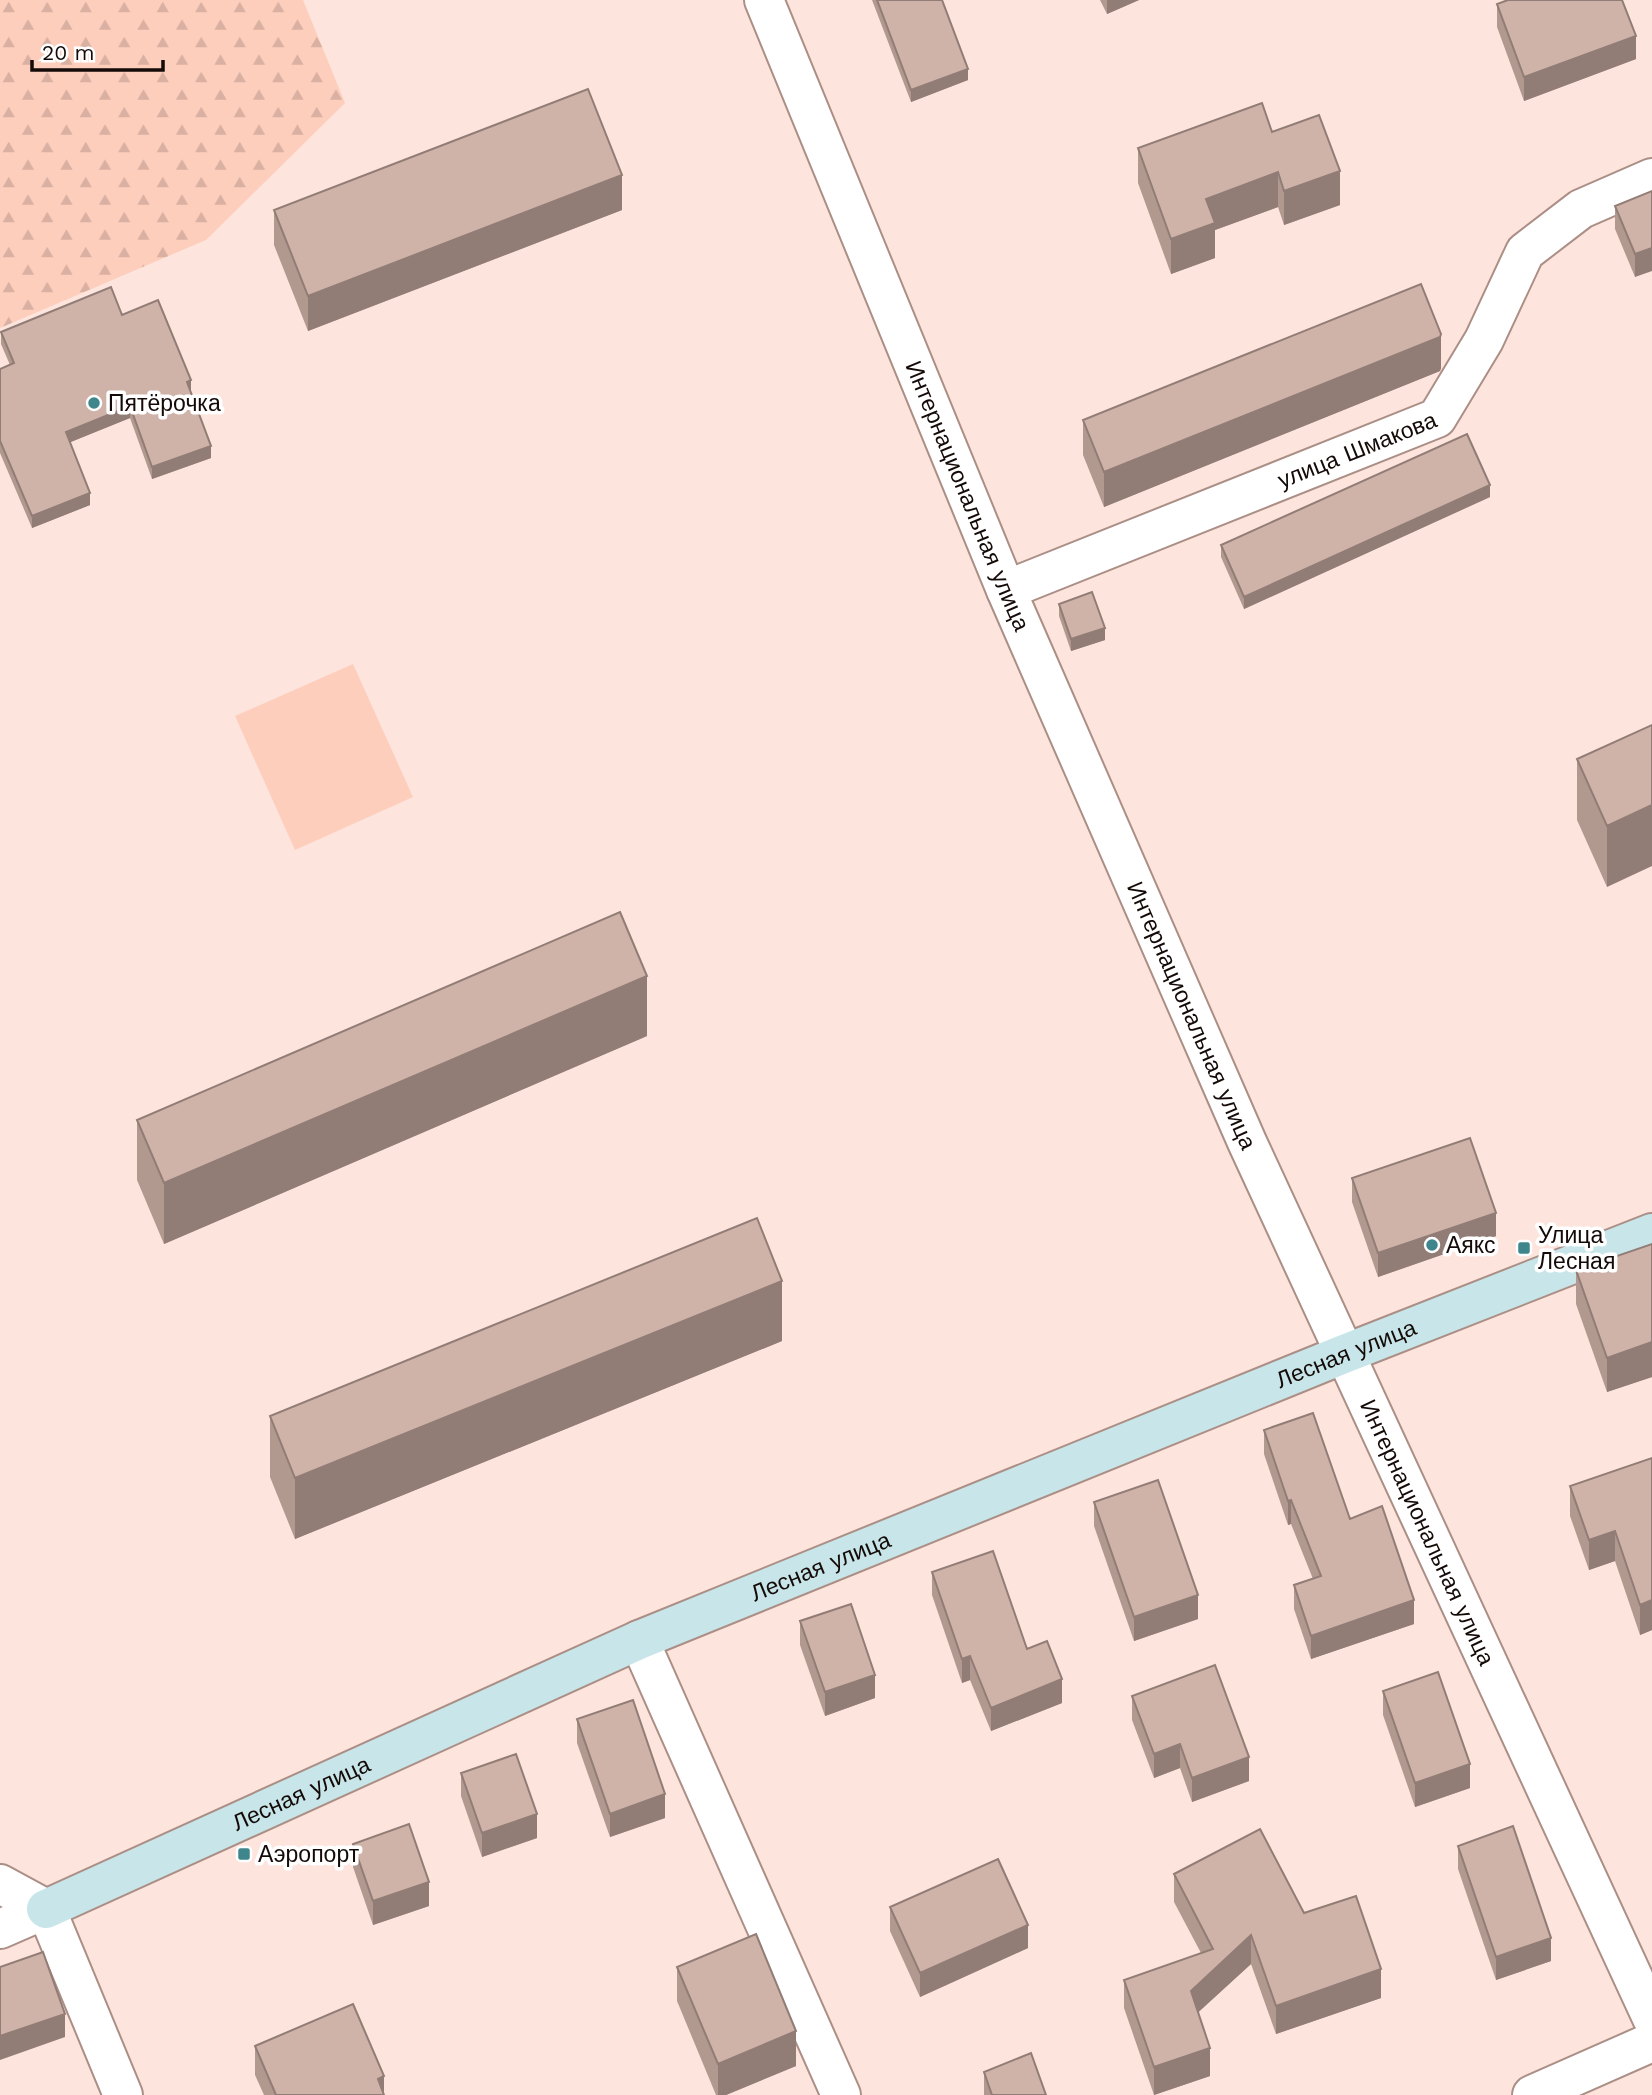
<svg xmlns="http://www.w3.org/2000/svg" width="1652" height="2095" font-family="'Work Sans',sans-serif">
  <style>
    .forest { fill: url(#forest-firs) }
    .park { fill: #fecebd }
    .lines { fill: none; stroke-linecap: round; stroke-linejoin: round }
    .street-casing { stroke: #ab8f86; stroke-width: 42 }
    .secondary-casing { stroke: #ab8f86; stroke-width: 42 }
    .street { stroke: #fff; stroke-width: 38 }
    .secondary { stroke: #c8e6e9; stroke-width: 38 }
    .wall { fill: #b29990 }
    .shaded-wall { fill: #917d76 }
    .building { fill: #cfb2a8; stroke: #917d76; stroke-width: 2 }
    .poi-dot { fill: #3e858c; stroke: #fff; stroke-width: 2.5 }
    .labels { text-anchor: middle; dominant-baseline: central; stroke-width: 7; stroke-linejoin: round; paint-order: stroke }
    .poi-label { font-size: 23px; fill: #140a07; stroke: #fff; text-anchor: start }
    .street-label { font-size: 23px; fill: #140a07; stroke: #fff }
  </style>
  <defs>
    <pattern id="forest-firs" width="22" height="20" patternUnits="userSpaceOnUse" patternTransform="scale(1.75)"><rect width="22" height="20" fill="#fecebd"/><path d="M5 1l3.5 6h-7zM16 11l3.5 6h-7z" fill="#d9b0a1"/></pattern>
  </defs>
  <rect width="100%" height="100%" fill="#fde4dc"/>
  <path class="forest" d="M 0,0 L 303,0 L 345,103 L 206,240 L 0,328 Z"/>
  <path class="park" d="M 353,664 L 413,797 L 295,850 L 235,716 Z"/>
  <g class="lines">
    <defs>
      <g id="street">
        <path id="s1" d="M 764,0 L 1006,590 L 1247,1142 L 1652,2018"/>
        <path id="s2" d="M 1006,590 L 1437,418 L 1484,340 L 1525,252 L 1581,209 L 1652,178"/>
        <path d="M 639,1640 L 841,2095"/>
        <path d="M 0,1884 L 46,1909"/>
        <path d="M 46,1909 L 123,2095"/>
        <path d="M 0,1929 L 46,1909"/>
        <path d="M 1532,2095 L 1652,2042"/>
      </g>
      <g id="secondary">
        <path id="s3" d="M 46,1909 L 639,1640 L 1344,1354 L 1652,1233"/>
      </g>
    </defs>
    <use href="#street" class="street-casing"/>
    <use href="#secondary" class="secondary-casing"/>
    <use href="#street" class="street"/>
    <use href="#secondary" class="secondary"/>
  </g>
  <path class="wall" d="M 872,0 L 942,0 L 968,80 L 911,102 Z
    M 1100,0 L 1139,0 L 1107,14 Z
    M 1497,4 L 1636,59 L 1524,101 L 1497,27 Z
    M 1272,132 L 1340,205 L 1284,225 L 1278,207 L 1215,230 L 1215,258 L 1171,274 L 1138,183 L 1138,148 Z
    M 1652,191 L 1635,277 L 1615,229 L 1615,206 Z
    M 274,210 L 622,210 L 308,331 L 274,245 Z
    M 122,315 L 191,392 L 211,458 L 152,479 L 130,418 L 70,442 L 90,505 L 32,528 L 0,453 L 0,369 L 10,365 L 1,344 L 1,332 Z
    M 1441,368 L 1440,371 L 1104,507 L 1083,455 L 1083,420 Z
    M 1490,497 L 1244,609 L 1221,557 L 1221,545 Z
    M 1059,604 L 1105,640 L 1071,651 L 1059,616 Z
    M 1652,725 L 1607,887 L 1577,820 L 1577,759 Z
    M 647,1036 L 164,1244 L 137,1180 L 137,1120 Z
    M 1352,1178 L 1496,1236 L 1378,1277 L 1352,1202 Z
    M 1652,1244 L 1652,1377 L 1607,1392 L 1576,1304 L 1576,1270 Z
    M 782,1341 L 295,1539 L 270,1477 L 270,1416 Z
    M 1264,1430 L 1350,1519 L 1414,1624 L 1311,1659 L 1294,1609 L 1294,1585 L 1313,1579 L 1291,1524 L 1288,1525 L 1264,1454 Z
    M 1652,1458 L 1652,1630 L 1640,1635 L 1615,1561 L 1589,1570 L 1570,1516 L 1570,1486 Z
    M 1094,1502 L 1198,1619 L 1134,1641 L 1094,1526 Z
    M 932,1572 L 1027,1649 L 1062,1703 L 991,1731 L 970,1680 L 962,1683 L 932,1595 Z
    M 800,1621 L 875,1698 L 825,1716 L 800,1645 Z
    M 1383,1691 L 1470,1788 L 1415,1807 L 1383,1715 Z
    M 1132,1696 L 1249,1781 L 1192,1802 L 1180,1768 L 1154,1778 L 1132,1720 Z
    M 577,1719 L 665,1818 L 610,1837 L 577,1743 Z
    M 461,1773 L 537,1838 L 482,1857 L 461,1796 Z
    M 353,1844 L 429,1906 L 373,1925 L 353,1867 Z
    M 1458,1846 L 1551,1961 L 1496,1980 L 1458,1869 Z
    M 1174,1874 L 1304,1913 L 1381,1998 L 1276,2034 L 1251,1964 L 1198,2012 L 1210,2076 L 1154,2095 L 1124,2008 L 1124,1980 L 1201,1953 L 1174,1902 Z
    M 890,1907 L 1028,1948 L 920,1997 L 890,1931 Z
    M 677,1967 L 796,2066 L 726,2095 L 716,2095 L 677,2001 Z
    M 255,2046 L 384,2095 L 264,2095 L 255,2075 Z
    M 984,2072 L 1046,2095 L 984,2095 Z"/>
  <path class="shaded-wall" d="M 1107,0 L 1139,0 L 1107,14 Z
    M 1636,36 L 1636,59 L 1524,101 L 1524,77 Z
    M 968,69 L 968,80 L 911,102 L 911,90 Z
    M 1340,171 L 1340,205 L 1284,225 L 1284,191 Z
    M 1278,172 L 1278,207 L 1215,230 L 1215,258 L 1171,274 L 1171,239 L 1206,199 Z
    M 622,175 L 622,210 L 308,331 L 308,296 Z
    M 1652,248 L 1652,271 L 1635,277 L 1635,254 Z
    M 1441,334 L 1441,368 L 1440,371 L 1104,507 L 1104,472 Z
    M 191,380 L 191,392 L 187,382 Z
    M 130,406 L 130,418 L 66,444 L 66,432 Z
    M 211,446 L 211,458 L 152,479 L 152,467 Z
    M 1490,485 L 1490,497 L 1244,609 L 1244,597 Z
    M 90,493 L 90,505 L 32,528 L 32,516 Z
    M 1105,628 L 1105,640 L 1071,651 L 1071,639 Z
    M 1652,805 L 1652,866 L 1607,887 L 1607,826 Z
    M 647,976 L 647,1036 L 164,1244 L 164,1183 Z
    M 1496,1213 L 1496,1236 L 1378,1277 L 1378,1253 Z
    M 782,1281 L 782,1341 L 295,1539 L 295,1478 Z
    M 1652,1342 L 1652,1377 L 1607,1392 L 1607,1358 Z
    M 1291,1500 L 1291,1524 L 1288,1525 L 1288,1501 Z
    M 1615,1531 L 1615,1561 L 1589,1570 L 1589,1540 Z
    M 1198,1595 L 1198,1619 L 1134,1641 L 1134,1617 Z
    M 1414,1600 L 1414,1624 L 1311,1659 L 1311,1636 Z
    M 1652,1600 L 1652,1630 L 1640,1635 L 1640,1605 Z
    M 970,1656 L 970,1680 L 962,1683 L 962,1659 Z
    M 875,1675 L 875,1698 L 825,1716 L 825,1692 Z
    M 1062,1679 L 1062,1703 L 991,1731 L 991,1708 Z
    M 1180,1744 L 1180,1768 L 1154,1778 L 1154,1754 Z
    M 1249,1757 L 1249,1781 L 1192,1802 L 1192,1778 Z
    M 1470,1764 L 1470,1788 L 1415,1807 L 1415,1783 Z
    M 665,1794 L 665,1818 L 610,1837 L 610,1814 Z
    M 537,1814 L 537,1838 L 482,1857 L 482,1833 Z
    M 429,1882 L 429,1906 L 373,1925 L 373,1901 Z
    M 1028,1925 L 1028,1948 L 920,1997 L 920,1973 Z
    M 1251,1935 L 1251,1964 L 1191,2019 L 1191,1991 Z
    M 1551,1938 L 1551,1961 L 1496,1980 L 1496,1957 Z
    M 1381,1969 L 1381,1998 L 1276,2034 L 1276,2006 Z
    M 65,2014 L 65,2037 L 0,2060 L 0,2036 Z
    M 796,2031 L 796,2066 L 726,2095 L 718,2095 L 718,2064 Z
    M 1210,2048 L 1210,2076 L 1154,2095 L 1154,2067 Z
    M 384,2076 L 384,2095 L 378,2079 Z"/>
  <path class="building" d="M 877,0 L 942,0 L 968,69 L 911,90 Z
    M 1508,0 L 1622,0 L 1636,36 L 1524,77 L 1497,4 Z
    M 588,89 L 622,175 L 308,296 L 274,210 Z
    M 1262,103 L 1272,132 L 1319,115 L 1340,171 L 1284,191 L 1278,172 L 1206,199 L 1215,223 L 1171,239 L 1138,148 Z
    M 1652,191 L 1652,248 L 1635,254 L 1615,206 Z
    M 1421,284 L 1441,334 L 1440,337 L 1104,472 L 1083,420 Z
    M 111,287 L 122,315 L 158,300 L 191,380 L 187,382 L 211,446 L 152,467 L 130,406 L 66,432 L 90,493 L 32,516 L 0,441 L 0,369 L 14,363 L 1,332 Z
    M 1467,434 L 1490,485 L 1244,597 L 1221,545 Z
    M 1092,592 L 1105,628 L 1071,639 L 1059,604 Z
    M 1652,725 L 1652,805 L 1607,826 L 1577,759 Z
    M 620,912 L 647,976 L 164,1183 L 137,1120 Z
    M 1470,1138 L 1496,1213 L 1378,1253 L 1352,1178 Z
    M 757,1218 L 782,1281 L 295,1478 L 270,1416 Z
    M 1652,1244 L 1652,1342 L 1607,1358 L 1576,1270 Z
    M 1313,1413 L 1350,1519 L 1382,1506 L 1414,1600 L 1311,1636 L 1294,1585 L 1321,1576 L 1291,1500 L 1288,1501 L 1264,1430 Z
    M 1652,1458 L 1652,1600 L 1640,1605 L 1615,1531 L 1589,1540 L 1570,1486 Z
    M 1158,1480 L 1198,1595 L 1134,1617 L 1094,1502 Z
    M 993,1551 L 1027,1649 L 1047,1641 L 1062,1679 L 991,1708 L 970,1656 L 962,1659 L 932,1572 Z
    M 851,1604 L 875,1675 L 825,1692 L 800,1621 Z
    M 1215,1665 L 1249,1757 L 1192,1778 L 1180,1744 L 1154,1754 L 1132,1696 Z
    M 1438,1672 L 1470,1764 L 1415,1783 L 1383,1691 Z
    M 633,1700 L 665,1794 L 610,1814 L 577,1719 Z
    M 516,1754 L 537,1814 L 482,1833 L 461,1773 Z
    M 409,1824 L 429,1882 L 373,1901 L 353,1844 Z
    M 1513,1826 L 1551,1938 L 1496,1957 L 1458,1846 Z
    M 1260,1829 L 1304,1913 L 1356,1896 L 1381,1969 L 1276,2006 L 1251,1935 L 1191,1991 L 1210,2048 L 1154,2067 L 1124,1980 L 1213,1949 L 1174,1874 Z
    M 998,1859 L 1028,1925 L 920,1973 L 890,1907 Z
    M 756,1934 L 796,2031 L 718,2064 L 677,1967 Z
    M 43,1952 L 65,2014 L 0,2036 L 0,1967 Z
    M 353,2004 L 384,2076 L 378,2079 L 384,2095 L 276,2095 L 255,2046 Z
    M 1031,2053 L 1046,2095 L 992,2095 L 984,2072 Z"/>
  <g class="poi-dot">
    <circle cx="94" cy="403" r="7"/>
    <circle cx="1432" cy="1245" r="7"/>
    <rect x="1517" y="1241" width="14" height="14" rx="3.5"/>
    <rect x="237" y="1847" width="14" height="14" rx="3.5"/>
  </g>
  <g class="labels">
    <g class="poi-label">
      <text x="108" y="403">Пятёрочка</text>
      <text x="1538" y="1235">Улица<tspan x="1538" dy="26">Лесная</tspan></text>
      <text x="1446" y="1245">Аякс</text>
      <text x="258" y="1854">Аэропорт</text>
    </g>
    <g class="street-label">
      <text stroke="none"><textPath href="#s2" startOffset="378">улица Шмакова</textPath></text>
      <text stroke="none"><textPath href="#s1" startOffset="536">Интернациональная улица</textPath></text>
      <text stroke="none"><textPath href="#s1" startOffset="1102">Интернациональная улица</textPath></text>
      <text stroke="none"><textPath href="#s3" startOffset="1414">Лесная улица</textPath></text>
      <text stroke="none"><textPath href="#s1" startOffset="1670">Интернациональная улица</textPath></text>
      <text stroke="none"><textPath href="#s3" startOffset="847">Лесная улица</textPath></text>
      <text stroke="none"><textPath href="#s3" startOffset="280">Лесная улица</textPath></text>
    </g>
  </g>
  <path d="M32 60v10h131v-10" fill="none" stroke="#140a07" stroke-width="3.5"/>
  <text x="42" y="60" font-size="21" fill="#140a07" stroke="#ffffff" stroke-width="5" paint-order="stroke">20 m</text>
</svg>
